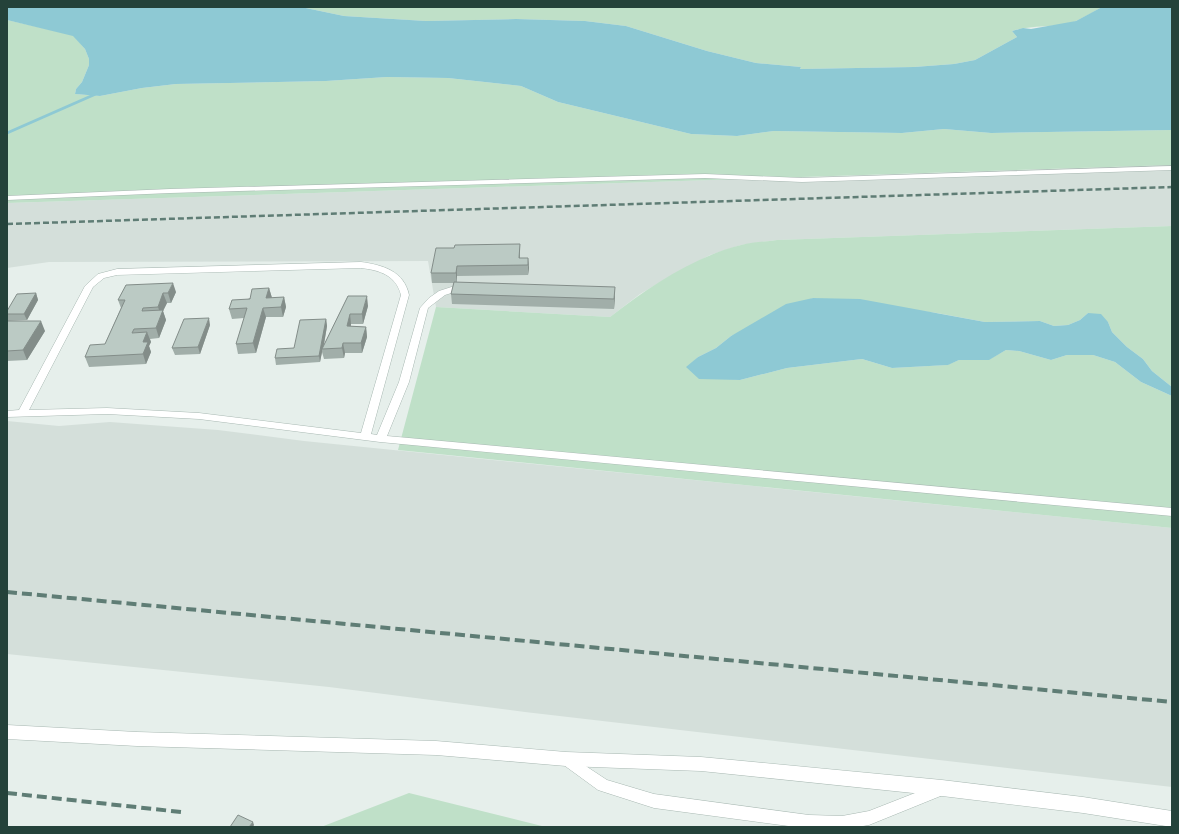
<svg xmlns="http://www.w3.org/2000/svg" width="1179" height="834" font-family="'Noto Sans',sans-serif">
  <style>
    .built { fill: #d4dfda }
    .green { fill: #bfe0c8 }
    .water { fill: #8ec9d4 }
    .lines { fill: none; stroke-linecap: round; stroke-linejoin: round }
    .stream { stroke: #8ec9d4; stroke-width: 3 }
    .service-casing { stroke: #a8b8b2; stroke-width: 1 }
    .tertiary-casing { stroke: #a8b8b2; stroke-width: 1 }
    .service { fill: #fff; fill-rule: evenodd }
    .tertiary { fill: #fff; fill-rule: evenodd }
    .rail-far1 { stroke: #5f7d75; stroke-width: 2.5; stroke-dasharray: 6 3; stroke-linecap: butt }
    .rail { stroke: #5f7d75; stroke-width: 4; stroke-dasharray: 10 5; stroke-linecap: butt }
    .wall { fill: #a1aea9 }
    .shaded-wall { fill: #838d89 }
    .building { fill: #bbcac4; stroke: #838d89 }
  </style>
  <rect width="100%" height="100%" fill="#e6efeb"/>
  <path class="built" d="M 1172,165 L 1172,226 L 777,240 L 741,245 L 710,255 L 674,274 L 640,294 L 610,317 L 436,307 L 428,261 L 49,262 L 7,268 L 7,203 Z
    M 7,421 L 59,426 L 110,422 L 218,430 L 304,441 L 1172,528 L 1172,787 L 525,712 L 329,687 L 7,654 Z"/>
  <path class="green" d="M 301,7 L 1102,7 C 1095,11 1088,15 1080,19 C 1064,29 1031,24 1012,31 L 1017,37 L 975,60 L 954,64 L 914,67 L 800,69 L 801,67 L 756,63 L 707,51 L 626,26 L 585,21 L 516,19 L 426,21 L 344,16 Z
    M 7,20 L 73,35 L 85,49 L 89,59 L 89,65 L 82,82 L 76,89 L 75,94 L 100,96 L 142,88 L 176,84 L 326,81 L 387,77 L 448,78 L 521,86 L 558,102 L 691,134 L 737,136 L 774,131 L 902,133 L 944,129 L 991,133 L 1172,130 L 1172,165 L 7,203 Z
    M 1172,226 L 1172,387 L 1152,371 L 1143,359 L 1127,347 L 1112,332 L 1108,322 L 1088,313 L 1080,320 L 1068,325 L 1054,326 L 1040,321 L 985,322 L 937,313 L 813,298 L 731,336 L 716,348 L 698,357 L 691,364 L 720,378 L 740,380 L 787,368 L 862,359 L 892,368 L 947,365 L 959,360 L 988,360 L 1006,350 L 1019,351 L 1051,360 L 1067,355 L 1093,355 L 1115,362 L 1141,382 L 1172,396 L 1172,528 L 398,450 L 436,307 L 610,317 C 649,287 693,257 741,245 C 752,242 765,242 777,240 Z
    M 409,793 L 546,827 L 321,827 Z"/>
  <path class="water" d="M 7,7 L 301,7 L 344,16 L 426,21 L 516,19 L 585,21 L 626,26 L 707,51 L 756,63 L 801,67 L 800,69 L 914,67 L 954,64 L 975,60 L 1017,37 L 1012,31 L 1023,28 L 1031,29 L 1076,21 L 1102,7 L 1172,7 L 1172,130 L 991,133 L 944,129 L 902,133 L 774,131 L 737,136 L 691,134 L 558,102 L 521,86 L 448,78 L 387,77 L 326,81 L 176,84 L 142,88 L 100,96 L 75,94 L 76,89 L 82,82 L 89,65 L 89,59 L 85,49 L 73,36 L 7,20 Z
    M 813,298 L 860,299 L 985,322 L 1040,321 L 1054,326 L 1068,325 L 1080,320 L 1088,313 L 1101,314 L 1108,322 L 1112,332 L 1127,347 L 1143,359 L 1152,371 L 1172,387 L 1172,396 L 1141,382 L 1115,362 L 1093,355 L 1067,355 L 1051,360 L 1019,351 L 1006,350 L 989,360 L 959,360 L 948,365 L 892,368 L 862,359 L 787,368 L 740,380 L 699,379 L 686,367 L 698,357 L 716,348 L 731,336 L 786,304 Z"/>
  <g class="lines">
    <path class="stream" d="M 7,133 L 98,93"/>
    <defs>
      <path id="service" d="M 1172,166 L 1172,170 L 802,182 L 705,178 L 170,193 L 7,200 L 7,196 L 170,189 L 705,174 L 802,178 Z
        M 361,262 C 383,265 404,271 409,295 L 371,434 L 377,435 L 399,382 L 420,308 L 429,298 L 439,291 L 464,283 L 467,284 L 468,286 L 467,288 L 445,295 L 428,308 L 409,382 L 387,436 L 1172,508 L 1172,516 L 380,442 L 199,419 L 107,414 L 7,417 L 7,411 L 19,410 L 85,286 L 98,274 L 117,269 ZM 361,268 C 379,270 396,275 401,295 L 361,433 L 199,413 L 107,408 L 29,410 L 93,287 L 104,278 L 117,275 Z
        M 566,753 L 607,780 L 654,794 L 809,815 L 842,816 L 869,811 L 938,784 L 943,785 L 945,790 L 943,795 L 869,825 L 857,827 L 796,827 L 654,808 L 598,790 L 561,763 L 559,759 L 561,755 Z"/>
      <path id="tertiary" d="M 7,725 L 137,732 L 436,741 L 566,752 L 701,757 L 942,780 L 1083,797 L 1172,811 L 1172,827 L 1083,813 L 942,796 L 701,771 L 566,766 L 436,755 L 137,746 L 7,739 Z"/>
    </defs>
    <use href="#service" class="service-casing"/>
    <use href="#tertiary" class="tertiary-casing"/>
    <use href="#service" class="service"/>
    <use href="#tertiary" class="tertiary"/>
    <path class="rail-far1" d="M 7,224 L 1172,187"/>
    <path class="rail" d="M 7,592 L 1172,702
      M 7,793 L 181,812"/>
  </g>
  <path class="wall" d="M 520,244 L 520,258 L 528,258 L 529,268 L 528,275 L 457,276 L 457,282 L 615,296 L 614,309 L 452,304 L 451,294 L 454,283 L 432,283 L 431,273 Z
    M 126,285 L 176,292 L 171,303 L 167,303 L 163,311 L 166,320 L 159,338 L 150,339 L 151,342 L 149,346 L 151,352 L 146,364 L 89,367 L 85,357 L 105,344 L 121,308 L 118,300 Z
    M 269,288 L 272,298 L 284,297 L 286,307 L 283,317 L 266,317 L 256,353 L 238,354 L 236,344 L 244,318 L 232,319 L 229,309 Z
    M 36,293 L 38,300 L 27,320 L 8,321 L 7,319 L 7,311 Z
    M 348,296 L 368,306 L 363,324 L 351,324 L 351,326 L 366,327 L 367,337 L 362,353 L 345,353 L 344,358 L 324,359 L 322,352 L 320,362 L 276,365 L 275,358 L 294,348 L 326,319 L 327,326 L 324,345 Z
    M 7,321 L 45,331 L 27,360 L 7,361 Z
    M 210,325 L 200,354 L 175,355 L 172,348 Z"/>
  <path class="shaded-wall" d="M 520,244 L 520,254 L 519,265 L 519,258 Z
    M 528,258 L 529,268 L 528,275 Z
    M 457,266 L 457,276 L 456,282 L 456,273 Z
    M 173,283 L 176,292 L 171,303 L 168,293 Z
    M 615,287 L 615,296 L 614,309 L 614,299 Z
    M 269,288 L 272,298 L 269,308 L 266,298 Z
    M 36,293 L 38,300 L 27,320 L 24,314 Z
    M 163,293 L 167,303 L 163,311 L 166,320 L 159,338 L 156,328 L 161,316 L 158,307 Z
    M 367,296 L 368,306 L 363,324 L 362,314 Z
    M 284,297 L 286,307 L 283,317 L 281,307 Z
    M 263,308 L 266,317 L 256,353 L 253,343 Z
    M 350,314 L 351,324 L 349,336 L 347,326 Z
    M 209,318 L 210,325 L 200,354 L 198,347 Z
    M 326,319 L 327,326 L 323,349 L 322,349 L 322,352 L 320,362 L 319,356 Z
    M 41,321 L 45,331 L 27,360 L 23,350 Z
    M 366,327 L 367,337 L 362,353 L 361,343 Z
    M 147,332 L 151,342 L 149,346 L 151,352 L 146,364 L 143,354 L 143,342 Z
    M 343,343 L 345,353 L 344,358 L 342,348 Z
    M 253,822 L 254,825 L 253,827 L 249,827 Z"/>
  <path class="building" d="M 520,244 L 519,258 L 528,258 L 528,265 L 457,266 L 456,273 L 431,273 L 436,248 L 454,248 L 455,245 Z
    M 454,282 L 615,287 L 614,299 L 451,294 Z
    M 173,283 L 168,293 L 163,293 L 158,307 L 143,308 L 142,311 L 163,310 L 156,328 L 134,329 L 132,333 L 147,332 L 143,342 L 148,342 L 143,354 L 85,357 L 90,345 L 105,344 L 125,300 L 118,300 L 126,285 Z
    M 269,288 L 266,298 L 284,297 L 281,307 L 263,308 L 253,343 L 236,344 L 247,308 L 229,309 L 232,300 L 250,299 L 252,289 Z
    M 36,293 L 24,314 L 7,314 L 7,311 L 17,294 Z
    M 348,296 L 367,296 L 362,314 L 350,314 L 347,326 L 366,327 L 361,343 L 343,343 L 342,348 L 322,349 Z
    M 209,318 L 198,347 L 172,348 L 184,319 Z
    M 326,319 L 319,356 L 275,358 L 277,349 L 294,348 L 300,320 Z
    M 7,321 L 41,321 L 23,350 L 7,351 Z
    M 238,815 L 253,822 L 249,827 L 230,827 Z"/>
  <rect width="1179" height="834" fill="none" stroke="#24423a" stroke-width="16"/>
</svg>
